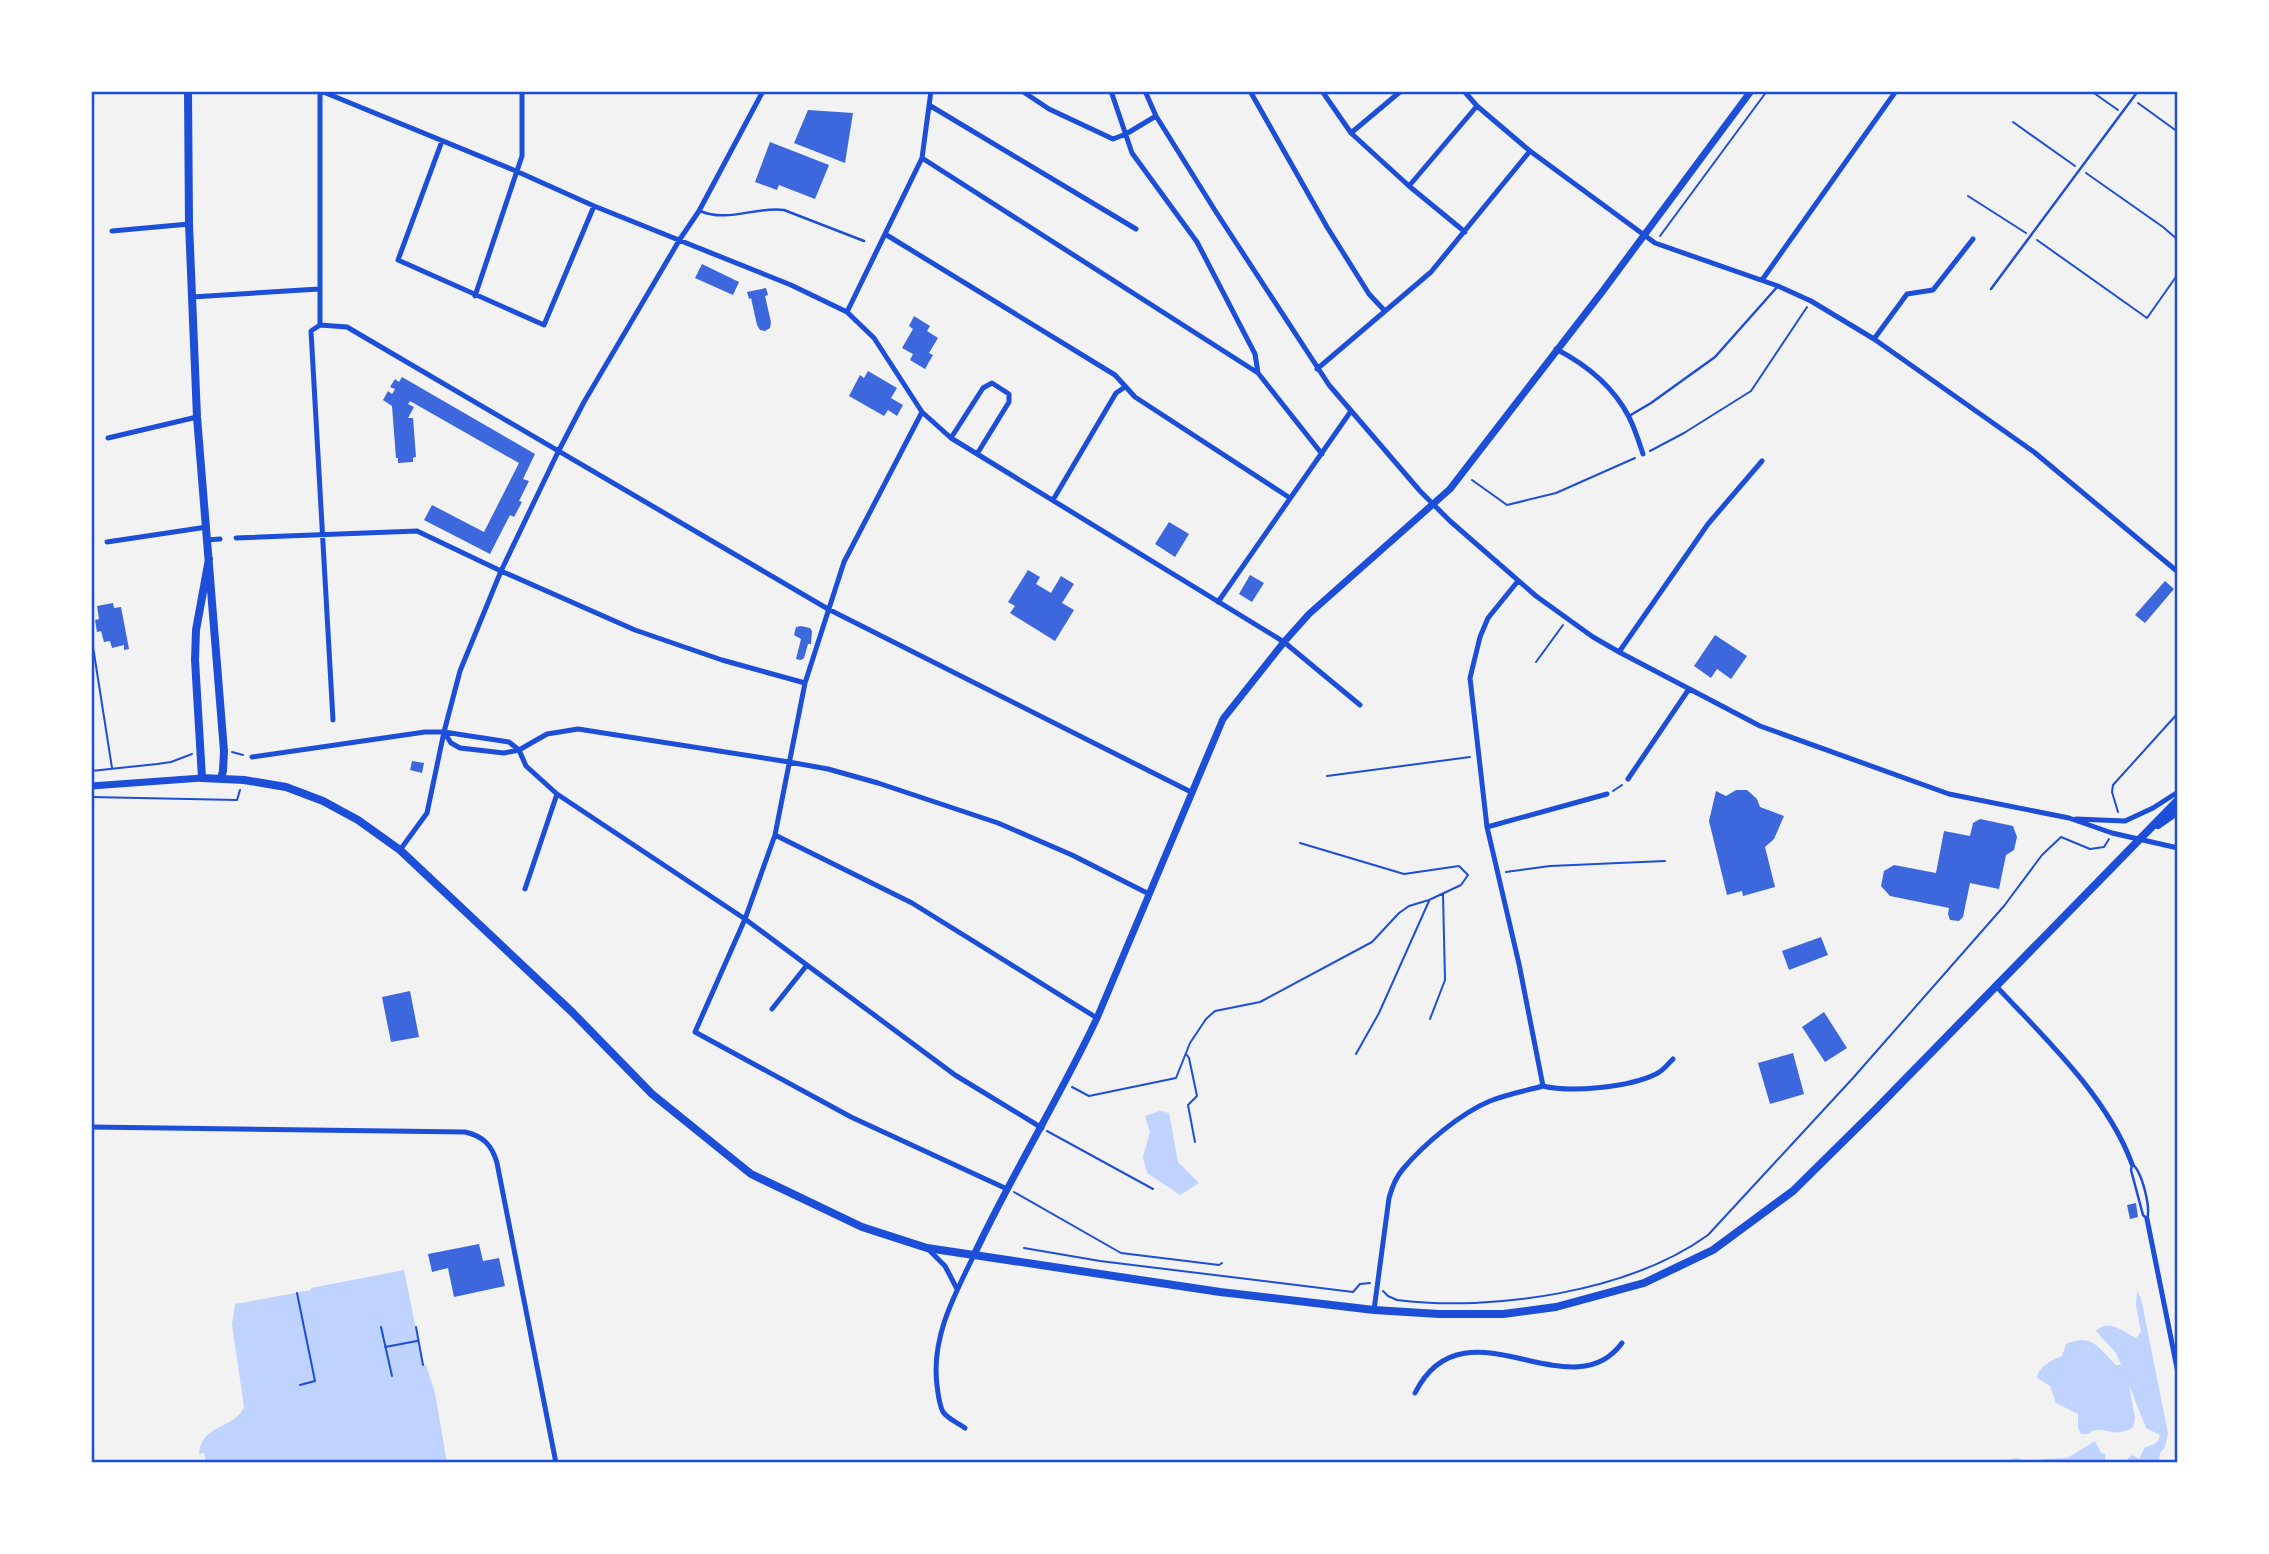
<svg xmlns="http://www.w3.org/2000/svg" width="2269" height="1554" font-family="Raleway,sans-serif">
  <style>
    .water { fill: #bfd3fe }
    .building { fill: #3d67dc }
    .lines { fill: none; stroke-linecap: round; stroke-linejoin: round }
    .path { stroke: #1d4ed8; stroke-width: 2 }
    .service { stroke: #1d4ed8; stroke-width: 2.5 }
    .minor { stroke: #1d4ed8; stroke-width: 5 }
    .tertiary { stroke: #1d4ed8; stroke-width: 7 }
    .secondary { stroke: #1d4ed8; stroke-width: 8 }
    .neatline { fill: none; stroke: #1d4ed8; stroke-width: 2.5 }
  </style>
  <rect width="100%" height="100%" fill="#f2f2f2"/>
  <path class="water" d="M 1160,1111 L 1169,1113 L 1178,1162 L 1199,1183 L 1180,1195 L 1147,1173 L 1143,1157 L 1150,1132 L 1145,1116 Z
    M 404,1270 L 423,1364 L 426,1365 L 435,1393 L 447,1463 L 206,1463 L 204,1453 L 199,1454 C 201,1424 235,1429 244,1407 L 232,1325 L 235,1304 L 311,1290 L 311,1288 Z
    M 2137,1291 L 2141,1298 L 2168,1433 L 2165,1447 L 2160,1453 L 2159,1463 L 2123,1463 L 2132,1455 L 2139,1459 L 2145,1447 C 2153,1445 2159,1443 2160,1435 L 2146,1428 L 2129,1385 L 2135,1418 L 2133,1427 C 2112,1441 2102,1422 2088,1434 L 2081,1434 L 2078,1428 L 2078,1414 L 2056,1403 L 2050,1386 L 2037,1378 C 2038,1367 2052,1360 2062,1356 L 2066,1344 C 2091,1332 2100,1349 2116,1365 L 2121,1365 L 2116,1353 L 2096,1331 C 2108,1318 2124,1332 2136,1338 L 2141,1332 L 2136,1305 Z
    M 2095,1441 L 2101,1453 L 2105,1454 L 2105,1463 L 2078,1463 L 2077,1460 L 2075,1463 L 1993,1463 L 2017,1458 L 2028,1462 L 2044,1459 L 2067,1458 Z"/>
  <path class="building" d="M 808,110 L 853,113 L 845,163 L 794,143 Z
    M 770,142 L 829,165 L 815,199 L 779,185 L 777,190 L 755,182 Z
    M 702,264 L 739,282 L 733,295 L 695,278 Z
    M 766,288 L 768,295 L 765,296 L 771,322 L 770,328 L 765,331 L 760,330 L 757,325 L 751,298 L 749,299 L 747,292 Z
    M 914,316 L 930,326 L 927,331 L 938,338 L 929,353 L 933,355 L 925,369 L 910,360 L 913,354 L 902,348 L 913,329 L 909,326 Z
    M 868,371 L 897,388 L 891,398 L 903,405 L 897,416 L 888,410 L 884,416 L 849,396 L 860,375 L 864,378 Z
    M 402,377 L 535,454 L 523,479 L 529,481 L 519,501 L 522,502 L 514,517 L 510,515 L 490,554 L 424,520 L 432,505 L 484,532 L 519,463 L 410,401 L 408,404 L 414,407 L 408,418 L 413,418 L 416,457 L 413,458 L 413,462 L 398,463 L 398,458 L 396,458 L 392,406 L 383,400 L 388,391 L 392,394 L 394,391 L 395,389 L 390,387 L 395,379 L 399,382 Z
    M 1169,522 L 1189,534 L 1175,557 L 1155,544 Z
    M 1028,570 L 1040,577 L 1036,584 L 1051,593 L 1061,576 L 1074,584 L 1062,603 L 1074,610 L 1055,641 L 1010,613 L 1015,606 L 1008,602 Z
    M 1250,575 L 1264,583 L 1252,602 L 1239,594 Z
    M 2165,581 L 2174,589 L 2145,623 L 2135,615 Z
    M 113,603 L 114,608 L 121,607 L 129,649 L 124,650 L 124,645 L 112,648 L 110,641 L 104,642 L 101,631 L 97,632 L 95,620 L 99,619 L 97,606 Z
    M 801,626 L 810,628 L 812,631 L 811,644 L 808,644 L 804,658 L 801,660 L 796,659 L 801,639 L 794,635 L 796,627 Z
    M 1715,635 L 1747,656 L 1731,679 L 1717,669 L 1711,678 L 1694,666 Z
    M 412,761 L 424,763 L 422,773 L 410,770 Z
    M 1736,790 L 1747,790 L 1757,799 L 1760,807 L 1784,816 L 1774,839 L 1765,847 L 1775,887 L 1743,896 L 1742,891 L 1727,895 L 1709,821 L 1716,791 L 1726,796 Z
    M 1980,819 L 2013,826 L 2017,837 L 2014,850 L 2006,855 L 1999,889 L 1970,883 L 1963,917 L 1959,921 L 1950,920 L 1948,914 L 1949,908 L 1890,896 L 1881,886 L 1884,871 L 1894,865 L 1936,873 L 1944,831 L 1970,836 L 1973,823 Z
    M 1821,937 L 1828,955 L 1789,970 L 1782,951 Z
    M 410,991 L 419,1037 L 391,1042 L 382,997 Z
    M 1824,1012 L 1847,1048 L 1825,1062 L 1802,1027 Z
    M 1793,1053 L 1804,1094 L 1770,1104 L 1758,1063 Z
    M 2136,1203 L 2138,1217 L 2130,1219 L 2127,1205 Z
    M 479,1244 L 483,1261 L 499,1258 L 505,1286 L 454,1297 L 448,1268 L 432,1272 L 428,1254 Z"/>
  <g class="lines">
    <path class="path" d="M 2091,91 L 2118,110
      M 2138,103 L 2178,132
      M 2013,122 L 2075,166
      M 2086,173 L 2163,227 L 2178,240
      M 1968,196 L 2026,233
      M 1660,236 L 1767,91
      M 2037,240 L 2147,318 L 2178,274
      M 1650,451 L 1684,433 L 1751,391 L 1807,307
      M 1472,480 L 1507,505 L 1556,493 L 1635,458
      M 91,634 L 112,768
      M 1536,662 L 1563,625
      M 232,752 L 243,755
      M 91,771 L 157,764 L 171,762 L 192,754
      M 1327,776 L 1470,757
      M 1613,791 L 1622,785
      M 91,797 L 237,800 L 240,790
      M 2118,812 L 2112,792 L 2113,785 L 2178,713
      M 1506,872 L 1550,866 L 1665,861
      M 1430,1019 L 1445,980 L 1443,894
      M 1356,1054 L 1379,1013 L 1429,901
      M 1187,1055 L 1189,1058 L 1197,1096 L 1188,1105 L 1195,1142
      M 1072,1087 L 1089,1096 L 1176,1078 L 1190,1043 L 1206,1019 L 1215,1011 L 1260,1002 L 1372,942 L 1399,913 L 1409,906 L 1429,900 L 1461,885 L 1468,875 L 1459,866 L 1404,874 L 1300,843
      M 1047,1131 L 1153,1189
      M 1014,1192 L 1121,1253 L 1219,1265 L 1222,1263
      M 1024,1248 L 1100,1261 L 1353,1292 L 1360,1284 L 1370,1283
      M 1383,1291 L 1388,1296 L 1397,1300 C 1492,1312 1629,1292 1708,1235 L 1853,1078 L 2004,906 L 2042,855 L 2061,837 L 2090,849 L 2104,847 L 2109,839
      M 297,1293 L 315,1381 L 300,1385
      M 381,1327 L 392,1376
      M 416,1327 L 423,1365
      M 385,1347 L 417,1341"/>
    <path class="service" d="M 700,211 C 728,223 756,206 784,210 L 864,241
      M 1991,289 L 2138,91
      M 1629,416 L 1651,403 L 1715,357 L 1778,286
      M 2132,1164 C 2142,1171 2151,1208 2147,1219
      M 2132,1164 L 2131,1170 L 2143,1215 L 2147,1219"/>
    <path class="minor" d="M 321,91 L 516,171 L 594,206 L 791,285 L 847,312 L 874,338 L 922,412 L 951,438 L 1284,642 L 1360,705
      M 1022,91 L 1049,109 L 1113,139 L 1126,134 L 1156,116
      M 1111,91 L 1132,153 L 1197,242 L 1255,354 L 1258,373
      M 1145,91 L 1156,116 L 1216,212 L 1329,385 L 1420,491 L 1450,521 L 1536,596 L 1593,637 L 1619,652 L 1760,726 L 1949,794 L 2069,818 L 2112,833 L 2178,848
      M 1250,91 L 1327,227 L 1369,294 L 1384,310
      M 1322,91 L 1351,133 L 1409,186 L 1465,232
      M 1464,91 L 1477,106 L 1530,151 L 1655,243 L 1778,286 L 1811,301 L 1874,339 L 2034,452 L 2178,572
      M 929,105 L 1136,229
      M 1351,133 L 1401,91
      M 442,141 L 398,260 L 544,325 L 594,206
      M 922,158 L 1258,373 L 1322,454
      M 1409,186 L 1477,106
      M 112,231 L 189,224
      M 885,234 L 1115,375 L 1135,397 L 1290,498
      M 1762,280 L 1896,91
      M 475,296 L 522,156 L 522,91
      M 192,297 L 319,289
      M 847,312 L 922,158 L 931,91
      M 320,325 L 320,91
      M 1874,339 L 1907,294 L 1933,290 L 1973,239
      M 1556,349 C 1587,365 1613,386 1629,417 C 1635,429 1639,442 1643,454
      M 1317,369 L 1431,272 L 1530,151
      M 922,412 L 844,562 L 805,683 L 775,835 L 745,919 L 695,1032 L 851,1117 L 1007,1189
      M 108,438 L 197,417
      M 951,438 L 983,388 L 992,383 L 1009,394 L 1009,402 L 977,454
      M 1053,500 L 1116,393 L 1125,387
      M 236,538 L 417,531 L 501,571 L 635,630 L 722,660 L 805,683
      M 207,540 L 220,539
      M 107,542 L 207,527
      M 1218,602 L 1351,411
      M 1619,652 L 1708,524 L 1762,461
      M 333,720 L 311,331 L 320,325 L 347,327 L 828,609 L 1191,792
      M 444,732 L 451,743 L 460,748 L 504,753 L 519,750 L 547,734 L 578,729 L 789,762 L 828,769 L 878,783 L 998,823 L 1072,855 L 1149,894
      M 252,757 L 425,732 L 444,732 L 509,742 L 519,750 L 526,766 L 557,794 L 745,919 L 955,1075 L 1042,1128
      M 1628,779 L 1689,689
      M 2076,819 L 2125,821 L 2153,808 L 2178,792
      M 1487,827 L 1607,794
      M 775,835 L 912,903 L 1097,1018
      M 400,850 L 427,813 L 444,732 L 460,671 L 501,571 L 558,452 L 584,402 L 680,239 L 699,211 L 763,91
      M 525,889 L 557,794
      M 1995,985 C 2044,1037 2107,1096 2132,1164
      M 772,1009 L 807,965
      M 1543,1086 C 1571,1093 1630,1087 1656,1074 C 1663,1071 1668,1064 1673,1059
      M 91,1127 L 465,1132 C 483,1136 492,1145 497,1163 L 556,1463
      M 2147,1219 L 2178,1373
      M 929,1250 L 945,1266 L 957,1289
      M 1374,1310 L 1389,1198 C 1392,1187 1396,1177 1403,1169 C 1424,1144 1461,1113 1490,1101 C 1507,1094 1525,1091 1543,1086 L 1519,964 L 1487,827 L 1470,678 L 1480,637 L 1488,618 L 1518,581
      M 1415,1393 C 1464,1295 1570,1414 1622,1343
      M 965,1428 C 958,1423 948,1419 943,1412 C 939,1404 938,1394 937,1385 C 931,1338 954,1296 974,1255"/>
    <path class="tertiary" d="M 91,786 L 202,778
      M 974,1255 C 1012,1174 1059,1099 1097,1018 L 1223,719 L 1284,642 L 1309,614 L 1450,489 L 1602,292 L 1751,91"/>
    <path class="secondary" d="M 188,91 L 189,224 L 197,417 L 224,751 L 223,771 L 221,778
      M 209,559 L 196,630 L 195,660 L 202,778 L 244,780 L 286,787 L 323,801 L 358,820 L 400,850 L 572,1012 L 652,1094 L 751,1174 L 862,1227 L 927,1248 L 974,1255 L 1220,1292 L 1374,1310 L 1439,1314 L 1503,1314 L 1556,1307 L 1644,1283 L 1713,1250 L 1793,1191 L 1876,1109 L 2178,800
      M 2158,825 L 2178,811"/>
  </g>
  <rect width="2269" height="1554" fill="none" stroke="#ffffff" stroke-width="186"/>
  <rect x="93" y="93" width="2083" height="1368" class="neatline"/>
</svg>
